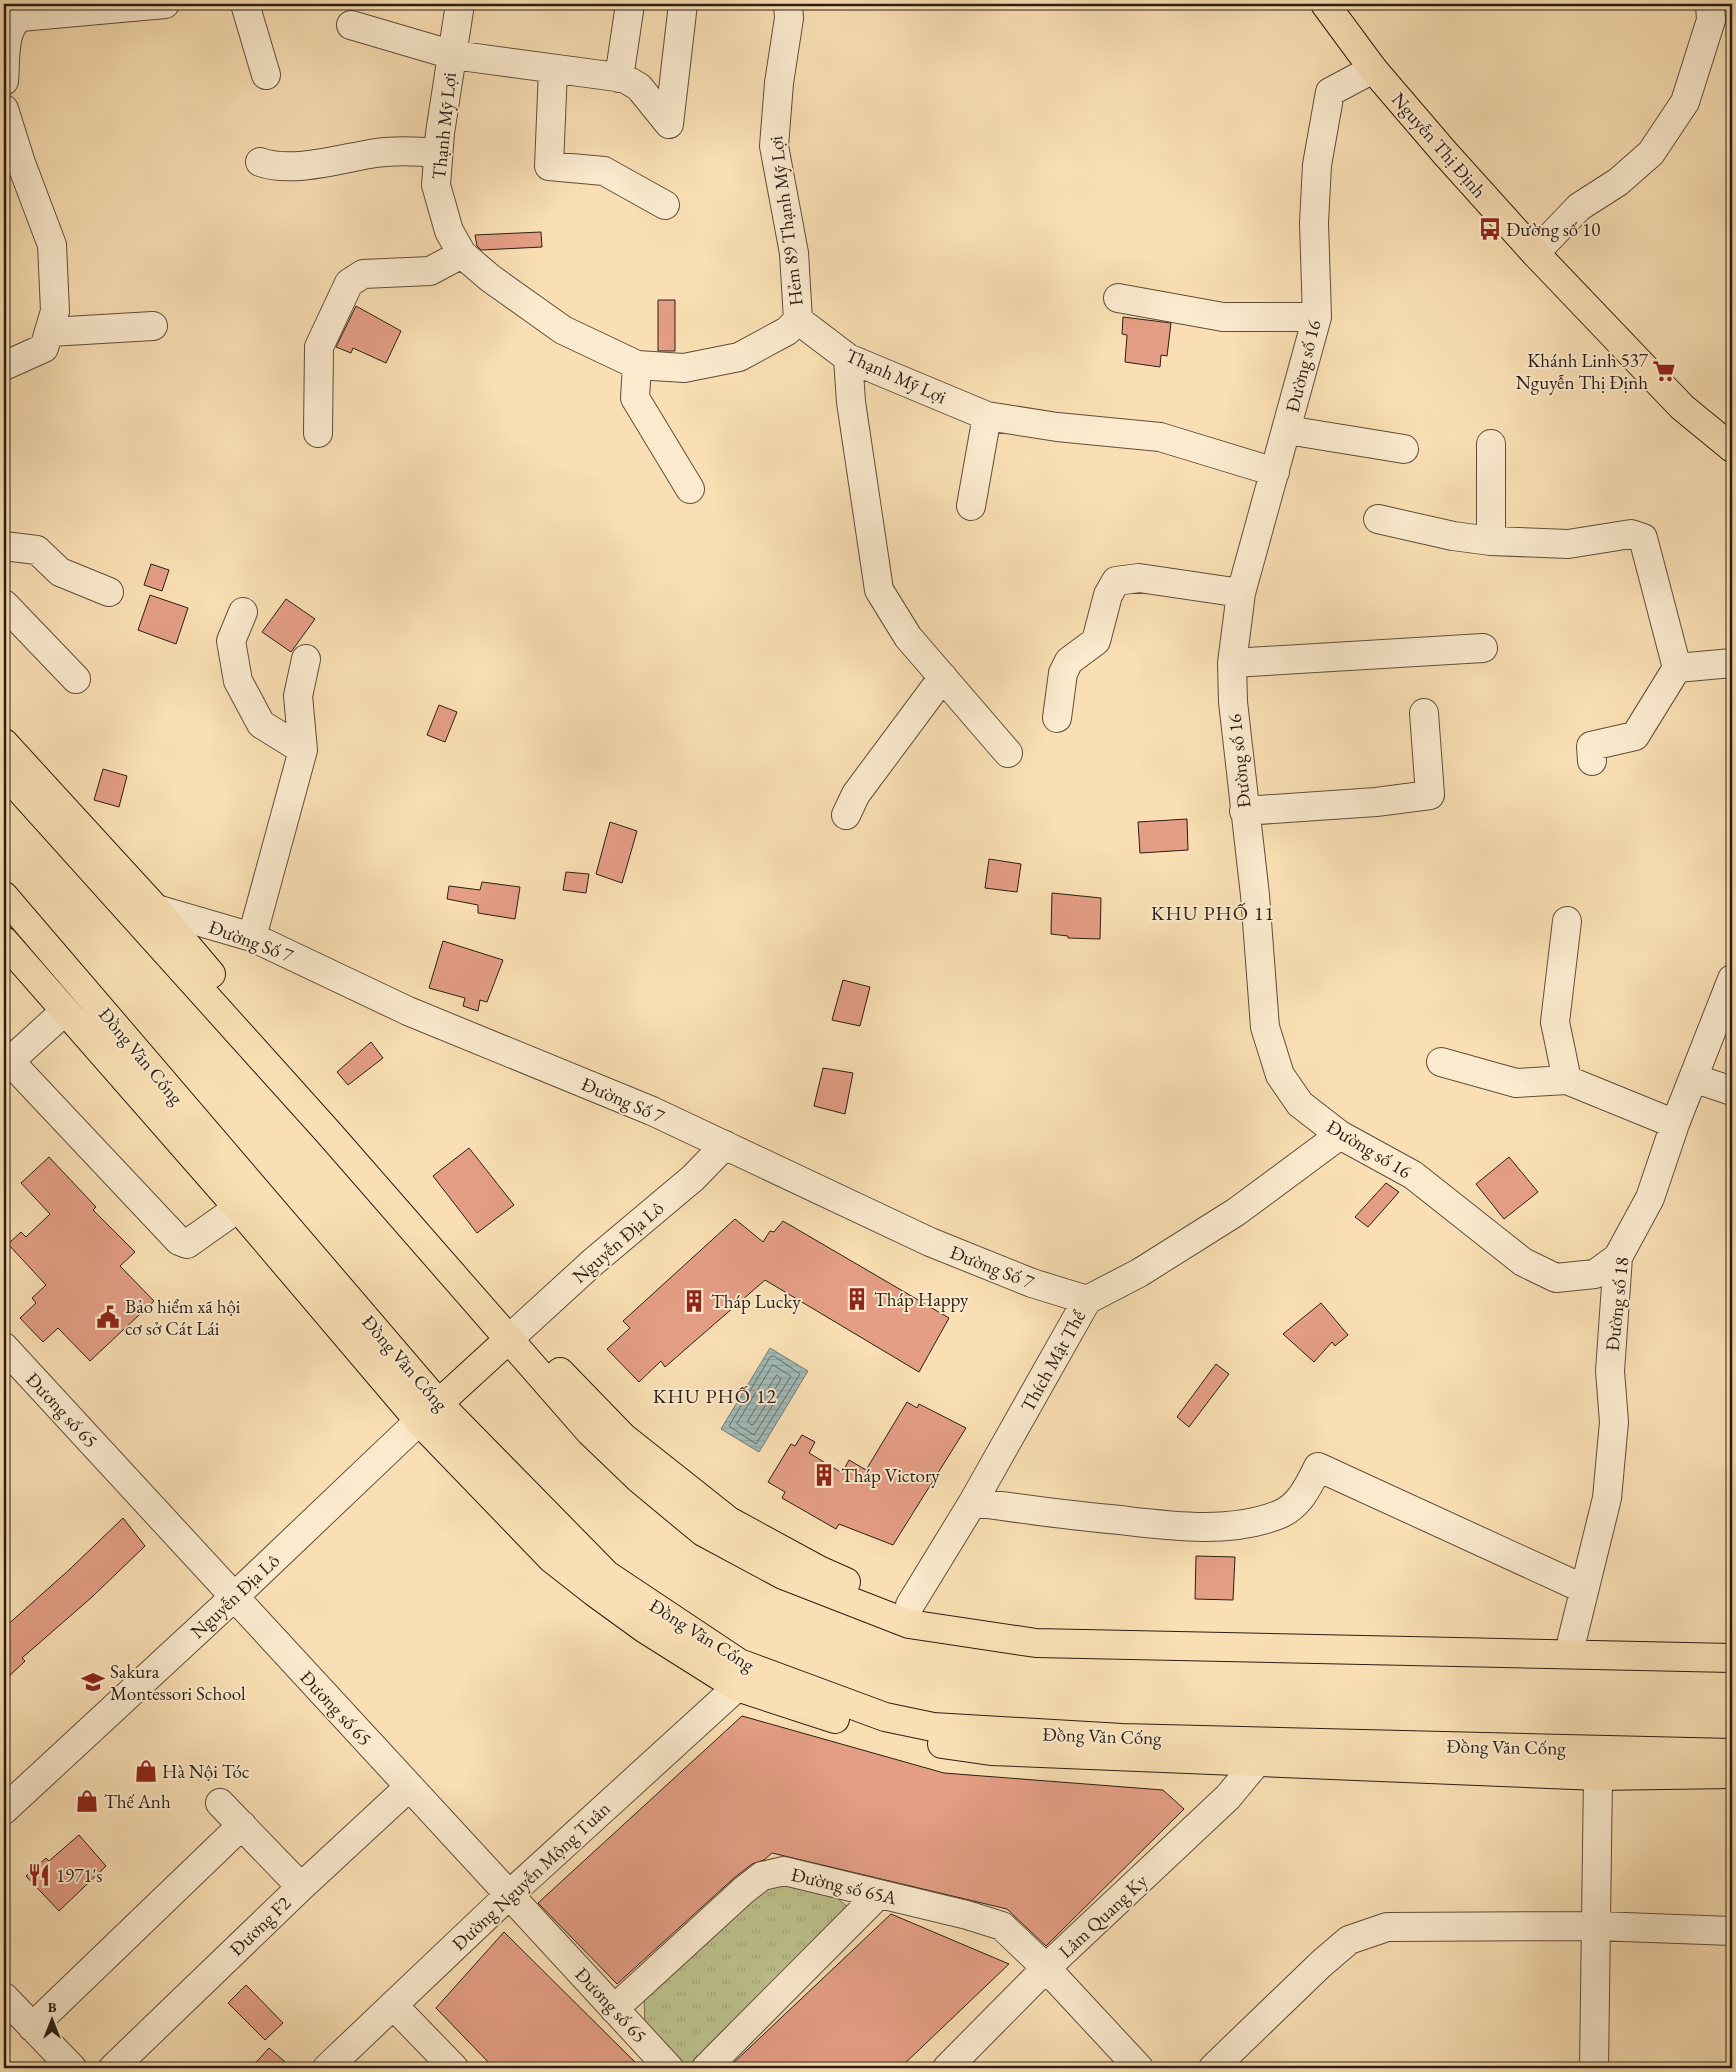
<svg xmlns="http://www.w3.org/2000/svg" width="1736" height="2072" font-family="'EB Garamond',serif">
  <style>
    .park { fill: url(#park-tufts); stroke: #747050 }
    .water { fill: url(#water-rules); stroke: #727c75 }
    .lines { fill: none; stroke-linecap: round; stroke-linejoin: round }
    .shore { stroke: #666c65; stroke-width: 1 }
    .building { fill: #e49e86; stroke: #2b1e14 }
    .minor-casing { stroke: #5e4e3c; stroke-width: 30 }
    .major-casing { stroke: #2b1e14; stroke-width: 30 }
    .minor { stroke: #fbeace; stroke-width: 28 }
    .major { stroke: #f9dfb3; stroke-width: 28 }
    .labels { text-anchor: middle; dominant-baseline: central; stroke-width: 4; stroke-linejoin: round; paint-order: stroke }
    .street-label { font-size: 19px; fill: #2b1e14; stroke: #fbeace }
    .poi-label { font-size: 19px; fill: #2b1e14; stroke: #fbeace; text-anchor: start }
    .neighbourhood-label { font-size: 20px; letter-spacing: 1px; fill: #2b1e14; stroke: #fbeace }
  </style>
  <defs>
    <pattern id="park-tufts" width="24" height="20" patternUnits="userSpaceOnUse" patternTransform="scale(1.25)"><rect width="24" height="20" fill="#bdc28c"/><path d="M3 7l-1-3M5 7V3M7 7l1-3M15 17l-1-3M17 17v-4M19 17l1-3" fill="none" stroke="#a3a678"/></pattern>
    <pattern id="water-rules" width="6" height="5" patternUnits="userSpaceOnUse" patternTransform="scale(1.25)"><rect width="6" height="5" fill="#a1bab6"/><path d="M0 2.5h6" fill="none" stroke="#8b9f9c"/></pattern>
  </defs>
  <rect width="100%" height="100%" fill="#f9dfb3"/>
  <filter id="stains"><feTurbulence type="fractalNoise" baseFrequency=".004" numOctaves="4"/><feColorMatrix values="0 0 0 0 .2 0 0 0 0 .09 0 0 0 0 .02 0 0 0 .5 -.17"/></filter>
  <radialGradient id="worn" r=".72"><stop offset=".6" stop-color="#630" stop-opacity="0"/><stop offset="1" stop-color="#630" stop-opacity=".3"/></radialGradient>
  <path class="park" d="M 769,1879 L 827,1890 L 853,1911 L 702,2062 L 683,2064 L 645,2029 L 644,1995 Z"/>
  <path class="water" d="M 770,1348 L 808,1371 L 759,1452 L 721,1429 Z"/>
  <g class="lines">
    <path class="shore" d="M 774,1356 L 800,1374 L 756,1444 L 729,1426 L 770,1357 Z
      M 773,1365 L 791,1376 L 754,1435 L 737,1424 Z
      M 777,1375 L 781,1379 L 754,1424 L 751,1425 L 748,1421 Z"/>
  </g>
  <path class="building" d="M 541,232 L 542,247 L 481,250 L 477,246 L 475,235 Z
    M 658,300 L 675,300 L 675,351 L 658,351 Z
    M 356,306 L 401,331 L 386,363 L 353,348 L 351,353 L 336,347 Z
    M 1123,317 L 1171,323 L 1167,356 L 1161,355 L 1160,367 L 1125,362 L 1127,335 L 1122,334 Z
    M 151,564 L 169,570 L 162,591 L 144,585 Z
    M 150,595 L 188,608 L 176,644 L 138,630 Z
    M 286,599 L 315,619 L 291,652 L 262,632 Z
    M 439,705 L 457,712 L 445,742 L 427,735 Z
    M 103,769 L 127,776 L 119,807 L 94,800 Z
    M 1187,819 L 1188,850 L 1140,853 L 1138,822 Z
    M 610,822 L 637,831 L 622,883 L 596,874 Z
    M 989,859 L 1021,864 L 1017,892 L 985,888 Z
    M 566,872 L 589,874 L 586,893 L 563,890 Z
    M 482,882 L 520,887 L 515,919 L 478,913 L 478,905 L 447,899 L 449,886 L 480,890 Z
    M 1052,893 L 1101,898 L 1100,939 L 1068,938 L 1068,936 L 1051,934 Z
    M 443,941 L 503,960 L 487,1002 L 480,1000 L 478,1011 L 463,1006 L 465,998 L 429,988 Z
    M 843,980 L 870,987 L 860,1026 L 832,1020 Z
    M 371,1042 L 383,1058 L 348,1085 L 337,1072 Z
    M 823,1068 L 853,1073 L 845,1114 L 814,1106 Z
    M 469,1148 L 514,1205 L 477,1233 L 433,1176 Z
    M 49,1157 L 96,1207 L 93,1210 L 135,1252 L 120,1266 L 154,1301 L 90,1361 L 58,1328 L 43,1342 L 20,1318 L 36,1303 L 32,1298 L 46,1285 L 8,1244 L 21,1232 L 26,1237 L 50,1214 L 21,1183 Z
    M 1509,1157 L 1538,1192 L 1504,1219 L 1476,1184 Z
    M 1386,1183 L 1399,1192 L 1368,1227 L 1355,1217 Z
    M 735,1219 L 763,1242 L 770,1231 L 774,1232 L 783,1221 L 949,1318 L 919,1372 L 765,1280 L 665,1367 L 661,1361 L 639,1382 L 607,1349 L 630,1328 L 623,1321 Z
    M 1321,1303 L 1348,1335 L 1335,1346 L 1332,1342 L 1314,1362 L 1283,1334 Z
    M 1216,1364 L 1229,1374 L 1189,1427 L 1177,1417 Z
    M 907,1402 L 917,1408 L 919,1404 L 966,1428 L 893,1545 L 839,1524 L 836,1529 L 782,1498 L 785,1492 L 768,1482 L 791,1444 L 795,1446 L 802,1435 L 815,1442 L 809,1453 L 842,1473 L 849,1460 L 866,1470 Z
    M 123,1518 L 145,1546 L 92,1597 L 22,1658 L 25,1661 L 4,1681 L 4,1628 L 70,1569 Z
    M 1196,1556 L 1235,1557 L 1233,1600 L 1195,1599 Z
    M 742,1716 L 944,1773 L 1163,1790 L 1184,1809 L 1046,1946 L 1007,1909 L 772,1853 L 764,1860 L 752,1864 L 734,1878 L 617,1984 L 538,1903 Z
    M 79,1835 L 106,1866 L 59,1911 L 26,1876 L 46,1858 L 49,1861 Z
    M 891,1914 L 1009,1964 L 900,2068 L 728,2068 Z
    M 504,1932 L 641,2068 L 494,2068 L 436,2008 Z
    M 246,1985 L 283,2023 L 265,2040 L 228,2003 Z
    M 269,2048 L 292,2068 L 251,2068 Z"/>
  <g class="lines">
    <defs>
      <path id="minor" d="M 245,4 L 266,75
        M 460,4 L 440,133 L 436,185 L 449,231 L 462,254 L 490,278 L 563,330 L 637,365 L 684,368 L 739,357 L 787,331 L 798,320 L 848,358 L 987,416 L 1057,427 L 1160,437 L 1275,472
        M 788,4 L 789,18 L 779,83 L 774,146 L 794,253 L 798,320
        M 351,25 L 453,55 L 624,78 L 639,87 L 669,124
        M 1373,69 L 1330,92 L 1317,165 L 1314,223 L 1317,317 L 1241,593 L 1232,663 L 1233,702 L 1255,895 L 1265,1027 L 1280,1075 L 1300,1104 L 1340,1135 L 1413,1175 L 1523,1262 L 1556,1278 L 1595,1274 L 1618,1257
        M 553,70 L 549,166 L 604,171 L 665,205
        M 619,78 L 630,4
        M 4,81 C 6,61 2,28 21,17 L 165,4
        M 4,109 L 21,163 L 52,245 L 55,311 L 44,348 L 4,366
        M 669,124 L 683,4
        M 260,162 C 293,174 342,158 376,153 C 397,150 417,151 438,153
        M 1535,253 L 1579,207 L 1618,182 L 1651,153 L 1685,102 L 1711,20 L 1710,4
        M 1118,298 L 1223,317 L 1317,317
        M 50,332 L 153,326
        M 848,358 L 851,402 L 879,590 L 908,637 L 1008,753
        M 637,365 L 635,398 L 690,489
        M 1287,430 L 1404,449
        M 318,433 L 319,347 L 349,283 L 363,274 L 430,271 L 462,254
        M 1491,444 L 1491,541 L 1568,544 L 1631,534 L 1643,538 L 1677,668
        M 971,506 L 987,416
        M 1378,519 L 1453,536 L 1491,541
        M 4,546 L 37,550 L 60,572 L 109,592
        M 4,604 L 76,679
        M 243,612 L 231,641 L 238,681 L 261,724 L 303,750 L 252,937
        M 1232,663 L 1483,648
        M 1057,718 L 1063,673 L 1069,661 L 1096,641 L 1108,595 L 1116,581 L 1139,578 L 1241,593
        M 303,750 L 298,696 L 306,659
        M 1592,761 L 1591,746 L 1635,736 L 1677,668 L 1732,663
        M 1244,811 L 1376,802 L 1430,795 L 1424,713
        M 846,815 L 856,794 L 943,677
        M 156,909 L 252,937 L 408,1011 L 652,1111 L 930,1242 L 1032,1283 L 1087,1300
        M 1567,921 L 1555,1022 L 1567,1080 L 1675,1124
        M 4,1055 L 179,1241 L 187,1244 L 238,1208
        M 10,1061 L 65,1011
        M 1441,1062 L 1516,1083 L 1567,1080
        M 1693,1078 L 1732,1091
        M 510,1338 L 593,1262 L 693,1178 L 725,1145
        M 4,1347 L 669,2068
        M 973,1502 C 1022,1509 1071,1516 1120,1520 C 1171,1526 1229,1534 1278,1515 C 1299,1507 1308,1487 1318,1467 L 1584,1589
        M 910,1605 L 973,1502 L 1087,1300 L 1139,1273 L 1236,1212 L 1340,1135
        M 1572,1640 L 1607,1498 L 1614,1422 L 1610,1371 L 1618,1257 L 1650,1198 L 1675,1124 L 1732,979
        M 220,1803 L 301,1887
        M 4,1810 L 234,1597 L 419,1421
        M 4,1997 L 72,2068
        M 393,2005 L 454,2068
        M 614,2009 L 744,1890 L 762,1876 L 784,1871 L 967,1915 L 1002,1926 L 1046,1968 L 1139,2068
        M 32,2027 L 242,1825
        M 113,2068 L 301,1887 L 409,1787
        M 327,2068 L 509,1895 L 737,1687
        M 706,2068 L 879,1894
        M 947,2068 L 1046,1968 L 1228,1797 L 1257,1762
        M 1213,2068 L 1321,1964 L 1349,1940 L 1387,1927 L 1597,1926 L 1732,1931
        M 1594,2068 L 1598,1776"/>
      <path id="major" d="M 1325,4 L 1373,69 L 1445,153 L 1535,253 L 1682,407 L 1732,448
        M 4,743 L 156,909 L 211,974
        M 4,772 L 328,1132 L 590,1432 L 639,1479 L 703,1532 L 783,1575 L 909,1624 L 1036,1643 L 1732,1658
        M 4,896 L 439,1404 L 607,1575 L 739,1663 L 885,1717 L 933,1727 L 1122,1738 L 1732,1753
        M 4,941 L 238,1208 L 419,1421 L 552,1559 L 594,1592 L 645,1629 L 737,1687 L 835,1719
        M 560,1372 L 623,1437 L 729,1521 L 819,1570 L 846,1582
        M 426,1415 L 510,1338
        M 942,1744 L 991,1751 L 1598,1776 L 1732,1774"/>
    </defs>
    <use href="#minor" class="minor-casing"/>
    <use href="#major" class="major-casing"/>
    <use href="#minor" class="minor"/>
    <use href="#major" class="major"/>
  </g>
  <defs>
    <symbol id="bus-bare" viewBox="-9 -9 18 18"><path d="M-5-6H5V4H4V6H2V4H-2V6H-4V4H-5ZM-3.5-4V0h7V-4ZM-3.5 1.2v1.5H-2V1.2ZM2 1.2v1.5H3.5V1.2Z" fill="#8f2418" stroke="#fbeace" stroke-width="2.5" paint-order="stroke"/></symbol>
    <symbol id="supermarket-bare" viewBox="-9 -9 18 18"><path d="M-6-5.5h2.5l.6 2H6L4.5 2H-2.5L-4.4-4H-6ZM-1.5 3.2a1.3 1.3 0 1 0 .1 0ZM3 3.2a1.3 1.3 0 1 0 .1 0Z" fill="#8f2418" stroke="#fbeace" stroke-width="2.5" paint-order="stroke"/></symbol>
    <symbol id="building-bare" viewBox="-9 -9 18 18"><path d="M-4-6H4V6H1V3H-1V6H-4ZM-2.5-4.3h1.7v1.8h-1.7ZM.8-4.3h1.7v1.8H.8ZM-2.5-1h1.7V.8h-1.7ZM.8-1h1.7V.8H.8Z" fill="#8f2418" stroke="#fbeace" stroke-width="2.5" paint-order="stroke"/></symbol>
    <symbol id="civic-bare" viewBox="-9 -9 18 18"><path d="M-.6-6.5H3V-4.5H.6V-3L4-1V1h2V6H-6V1h2V-1L-.6-3ZM-1.2 2.5V6h2.4V2.5Z" fill="#8f2418" stroke="#fbeace" stroke-width="2.5" paint-order="stroke"/></symbol>
    <symbol id="school-bare" viewBox="-9 -9 18 18"><path d="M0-5L7-2L0 1L-7-2ZM-4 1L0 2.5L4 1V4Q0 6-4 4Z" fill="#8f2418" stroke="#fbeace" stroke-width="2.5" paint-order="stroke"/></symbol>
    <symbol id="shop-bare" viewBox="-9 -9 18 18"><path d="M-5-2.5h2.3a2.7 3.5 0 0 1 5.4 0H5L5.5 6h-11ZM-1.5-2.5h3a1.5 2.3 0 0 0-3 0Z" fill="#8f2418" stroke="#fbeace" stroke-width="2.5" paint-order="stroke"/></symbol>
    <symbol id="restaurant-bare" viewBox="-9 -9 18 18"><path d="M-5-6h1v4h1v-4h1v4h1v-4h1v5L-1.5 .5V6h-2V.5L-5-1ZM5-6V6H3V1.5H1.5Q1.5-4 5-6Z" fill="#8f2418" stroke="#fbeace" stroke-width="2.5" paint-order="stroke"/></symbol>
  </defs>
  <g fill-rule="evenodd">
    <use href="#bus-bare" x="1474" y="213" width="32" height="32"/>
    <use href="#supermarket-bare" x="1648" y="355" width="32" height="32"/>
    <use href="#building-bare" x="841" y="1283" width="32" height="32"/>
    <use href="#building-bare" x="678" y="1285" width="32" height="32"/>
    <use href="#civic-bare" x="92" y="1301" width="32" height="32"/>
    <use href="#building-bare" x="808" y="1459" width="32" height="32"/>
    <use href="#school-bare" x="77" y="1666" width="32" height="32"/>
    <use href="#shop-bare" x="130" y="1755" width="32" height="32"/>
    <use href="#shop-bare" x="71" y="1785" width="32" height="32"/>
    <use href="#restaurant-bare" x="23" y="1859" width="32" height="32"/>
  </g>
  <g class="labels">
    <g class="street-label">
      <text transform="translate(444 126) rotate(-84)">Thạnh Mỹ Lợi</text>
      <text transform="translate(1439 145) rotate(49)">Nguyễn Thị Định</text>
      <text transform="translate(786 221) rotate(-97)">Hẻm 89 Thạnh Mỹ Lợi</text>
      <text transform="translate(1303 366) rotate(-76)">Đường số 16</text>
      <text transform="translate(896 376) rotate(24)">Thạnh Mỹ Lợi</text>
      <text transform="translate(1239 761) rotate(-96)">Đường số 16</text>
      <text transform="translate(251 941) rotate(20)">Đường Số 7</text>
      <text transform="translate(141 1056) rotate(50)">Đồng Văn Cống</text>
      <text transform="translate(623 1100) rotate(23)">Đường Số 7</text>
      <text transform="translate(1369 1149) rotate(31)">Đường số 16</text>
      <text transform="translate(618 1242) rotate(-41)">Nguyễn Địa Lô</text>
      <text transform="translate(992 1267) rotate(21)">Đường Số 7</text>
      <text transform="translate(1617 1304) rotate(-84)">Đường số 18</text>
      <text transform="translate(1053 1361) rotate(-61)">Thích Mật Thể</text>
      <text transform="translate(405 1363) rotate(49)">Đồng Văn Cống</text>
      <text transform="translate(62 1410) rotate(47)">Đương số 65</text>
      <text transform="translate(235 1596) rotate(-43)">Nguyễn Địa Lô</text>
      <text transform="translate(702 1635) rotate(32)">Đồng Văn Cống</text>
      <text transform="translate(336 1708) rotate(47)">Đương số 65</text>
      <text transform="translate(1102 1736) rotate(2)">Đồng Văn Cống</text>
      <text transform="translate(1506 1747) rotate(1)">Đồng Văn Cống</text>
      <text transform="translate(531 1876) rotate(-43)">Đường Nguyễn Mộng Tuân</text>
      <text transform="translate(844 1886) rotate(13)">Đường số 65A</text>
      <text transform="translate(1103 1916) rotate(-43)">Lâm Quang Ky</text>
      <text transform="translate(260 1926) rotate(-44)">Đương F2</text>
      <text transform="translate(611 2005) rotate(47)">Đương số 65</text>
    </g>
    <g class="poi-label">
      <text x="1506" y="229">Đường số 10</text>
      <text x="1648" y="360" text-anchor="end">Khánh Linh 537<tspan x="1648" dy="22">Nguyễn Thị Định</tspan></text>
      <text x="874" y="1299">Tháp Happy</text>
      <text x="711" y="1301">Tháp Lucky</text>
      <text x="125" y="1306">Bảo hiểm xã hội<tspan x="125" dy="22">cơ sở Cát Lái</tspan></text>
      <text x="841" y="1475">Tháp Victory</text>
      <text x="110" y="1671">Sakura<tspan x="110" dy="22">Montessori School</tspan></text>
      <text x="162" y="1771">Hà Nội Tóc</text>
      <text x="104" y="1801">Thế Anh</text>
      <text x="56" y="1875">1971's</text>
    </g>
    <g class="neighbourhood-label">
      <text x="1213" y="913">KHU PHỐ 11</text>
      <text x="715" y="1396">KHU PHỐ 12</text>
    </g>
  </g>
  <rect width="1736" height="2072" fill="none" stroke="#f9dfb3" stroke-width="20"/>
  <rect x="5" y="5" width="1726" height="2062" fill="none" stroke="#2b1e14" stroke-width="2.5"/>
  <rect x="10" y="10" width="1716" height="2052" fill="none" stroke="#2b1e14"/>
  <g transform="translate(52 2020)" stroke="#fbeace" stroke-width="4" paint-order="stroke">
  <path d="M0-4L9 19L0 12L-9 19Z" fill="#2b1e14"/>
  <text y="-8" font-size="14" font-weight="bold" text-anchor="middle" fill="#2b1e14">B</text>
  </g>
  <rect width="100%" height="100%" filter="url(#stains)"/>
  <rect width="100%" height="100%" fill="url(#worn)"/>
</svg>
